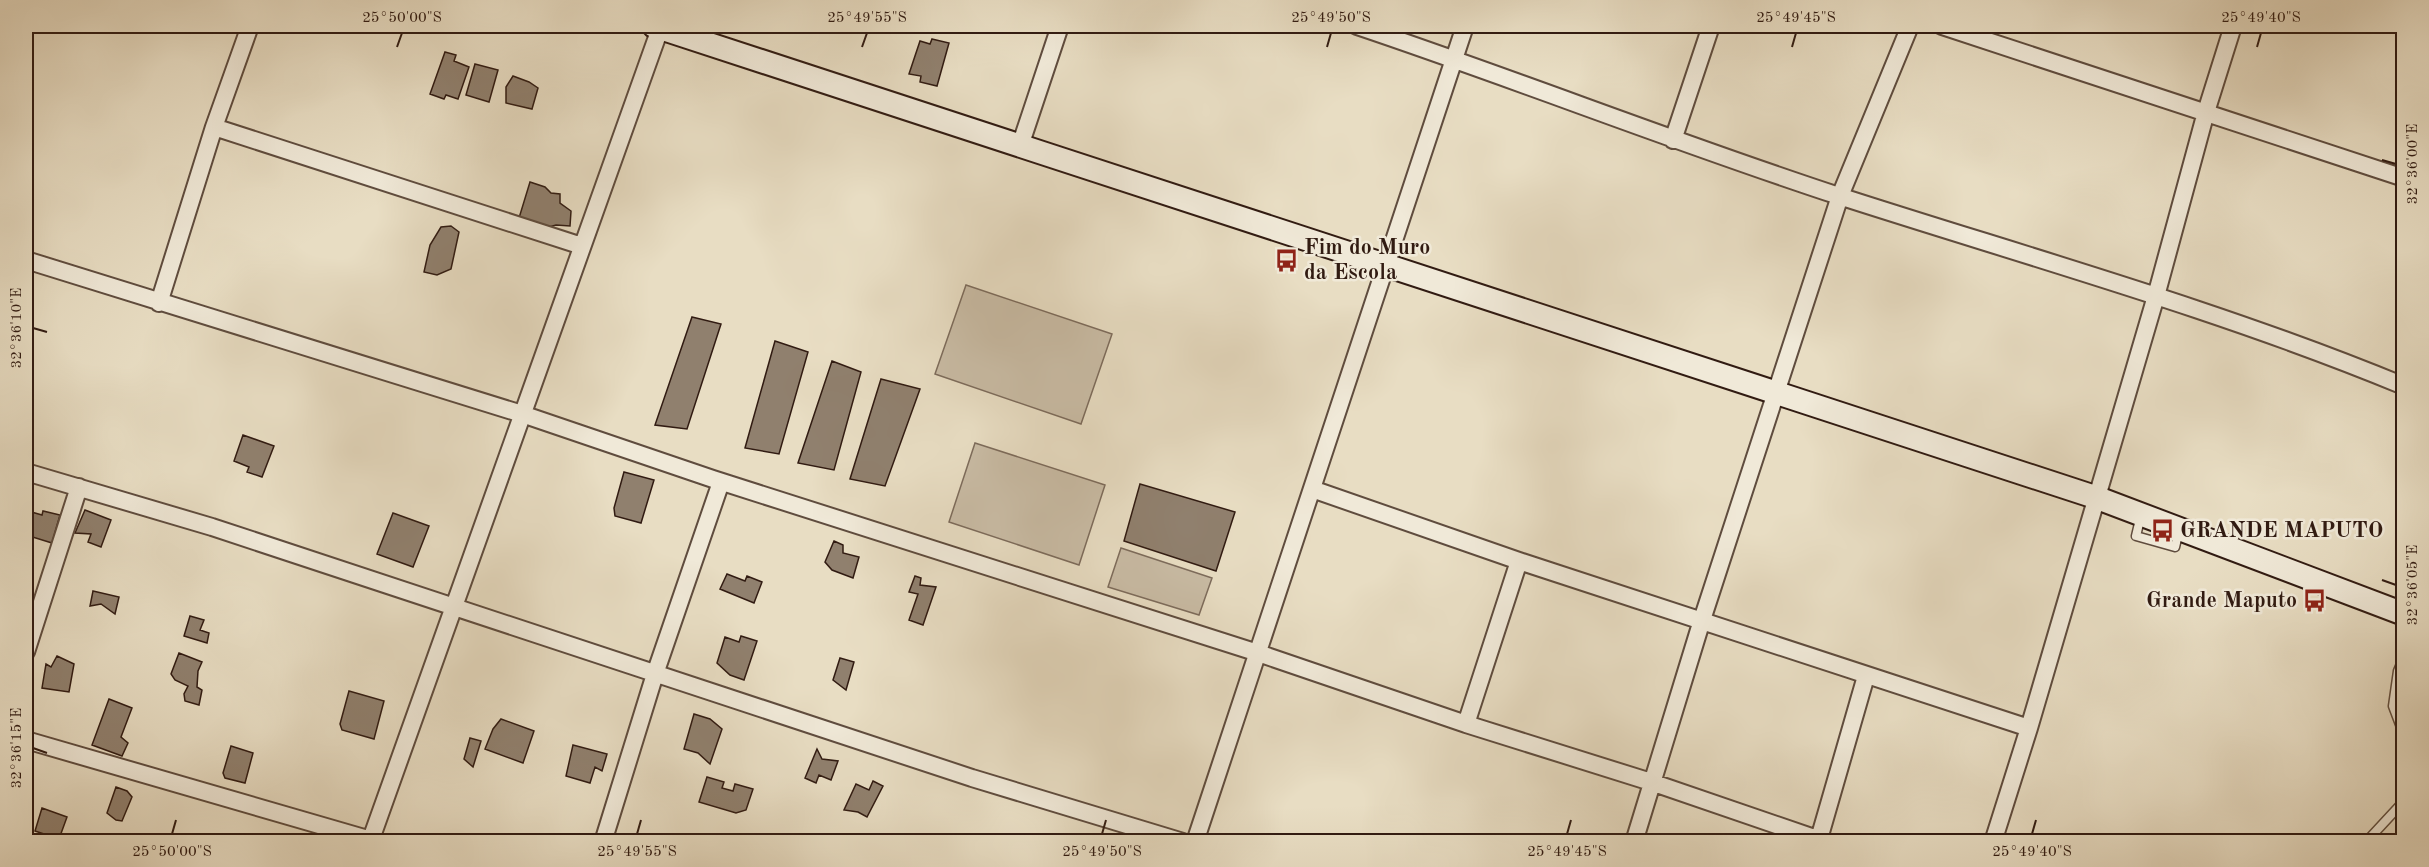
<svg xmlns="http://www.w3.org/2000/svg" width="2429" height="867" font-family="'Old Standard TT',serif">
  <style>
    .green { fill: #c9bca5; stroke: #7d6c5c; stroke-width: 1.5 }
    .building { fill: #90806e; stroke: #311b12; stroke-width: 1.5 }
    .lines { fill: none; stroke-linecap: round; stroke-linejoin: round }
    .lane-casing { stroke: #5f4c3e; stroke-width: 11 }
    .street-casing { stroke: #5f4c3e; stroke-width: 20 }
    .secondary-casing { stroke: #311b12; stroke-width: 26 }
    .lane { stroke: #f0e9d8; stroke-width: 8 }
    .street { stroke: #f0e9d8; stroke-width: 16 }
    .secondary { stroke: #f0e9d8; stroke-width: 22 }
    .ticks { fill: none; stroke: #311b12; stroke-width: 2 }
    .labels { text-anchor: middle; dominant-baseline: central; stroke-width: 5; stroke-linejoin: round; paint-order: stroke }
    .poi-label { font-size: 22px; font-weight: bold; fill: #311b12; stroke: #f0e9d8; text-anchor: start }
    .neatline { fill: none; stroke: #311b12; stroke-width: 2 }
    .ticks-label { font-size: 15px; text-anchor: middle; fill: #311b12 }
  </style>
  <rect width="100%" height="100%" fill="#e8ddc3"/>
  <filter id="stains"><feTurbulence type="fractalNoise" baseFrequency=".00333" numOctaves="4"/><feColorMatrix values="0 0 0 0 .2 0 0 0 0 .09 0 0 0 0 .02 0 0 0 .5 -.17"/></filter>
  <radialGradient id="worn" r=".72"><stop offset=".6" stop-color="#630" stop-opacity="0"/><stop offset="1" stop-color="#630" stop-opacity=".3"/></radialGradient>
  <path class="green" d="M 966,285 L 1112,334 L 1081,424 L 935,374 Z
    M 975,443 L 1105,485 L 1079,565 L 949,522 Z
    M 1121,548 L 1212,578 L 1199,615 L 1108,587 Z"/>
  <path class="building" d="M 708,26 L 723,26 L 720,32 Z
    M 932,39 L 949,43 L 937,86 L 920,82 L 921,76 L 909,74 L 920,41 L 930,44 Z
    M 445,52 L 456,55 L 454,61 L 469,67 L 458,99 L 446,95 L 444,99 L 430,94 Z
    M 475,64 L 498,70 L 489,102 L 466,95 Z
    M 513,76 L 529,82 L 538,88 L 532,109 L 506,103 L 506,87 Z
    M 530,182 L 545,187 L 551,193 L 560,194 L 560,203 L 571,211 L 570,226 L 556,225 L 542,229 L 519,218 Z
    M 451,226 L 459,232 L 451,269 L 437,275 L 424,272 L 430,245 L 441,227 Z
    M 692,317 L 721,324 L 687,429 L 655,425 Z
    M 775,341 L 808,352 L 779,454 L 745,448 Z
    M 832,361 L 861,372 L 834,470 L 798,463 Z
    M 881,379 L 920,389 L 885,486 L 850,479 Z
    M 243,435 L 274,446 L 262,477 L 247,472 L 249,467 L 234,461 Z
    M 624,472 L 654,480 L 641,523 L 615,516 L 614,508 Z
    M 1140,484 L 1235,512 L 1216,571 L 1124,541 Z
    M 85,510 L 111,520 L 101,547 L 88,542 L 91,534 L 75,533 Z
    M 28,511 L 42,515 L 43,511 L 60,515 L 52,543 L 26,535 Z
    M 393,513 L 429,526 L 413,567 L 377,554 Z
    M 834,541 L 843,545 L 843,553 L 859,557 L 853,578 L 832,570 L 825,562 Z
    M 727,574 L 745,581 L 747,576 L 762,582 L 754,603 L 720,589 Z
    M 915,576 L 921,578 L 920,585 L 936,587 L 923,625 L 909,620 L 918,594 L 909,592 Z
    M 93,591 L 119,597 L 115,614 L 101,604 L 90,606 Z
    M 190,616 L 204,620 L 200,630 L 209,633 L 207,643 L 184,636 Z
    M 741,636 L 757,641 L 744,680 L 730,675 L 717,663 L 725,637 L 739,642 Z
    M 179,653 L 202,662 L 198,671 L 197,687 L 202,690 L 199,705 L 185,701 L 184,694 L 188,686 L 175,680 L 171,674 Z
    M 57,656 L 74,664 L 69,692 L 42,688 L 46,664 L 51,667 Z
    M 840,658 L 854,662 L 846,690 L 833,680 Z
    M 349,691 L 384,701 L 374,739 L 342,730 L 340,724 Z
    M 109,699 L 132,708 L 121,737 L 128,743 L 122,756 L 92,745 Z
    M 694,714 L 710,719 L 722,729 L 710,764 L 698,753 L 684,749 Z
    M 501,719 L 534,731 L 523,763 L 485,749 L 493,729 Z
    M 470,738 L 481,741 L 473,767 L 464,759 Z
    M 573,745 L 607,754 L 602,771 L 595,767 L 590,783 L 566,776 Z
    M 231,746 L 253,753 L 245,783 L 225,778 L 223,773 Z
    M 817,749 L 822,759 L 838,761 L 831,780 L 819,775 L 816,783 L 805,778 Z
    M 707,777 L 724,782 L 722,788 L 733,791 L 735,784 L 753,789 L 746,810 L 736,813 L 699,802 Z
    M 873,781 L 883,786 L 867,817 L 858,812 L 844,810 L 856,784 L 869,790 Z
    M 116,787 L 127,791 L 132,797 L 122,821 L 116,820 L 107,813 Z
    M 42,808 L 67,817 L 59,839 L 35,831 Z"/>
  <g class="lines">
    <defs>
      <path id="lane" d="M 2141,515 L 2136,536 L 2175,547 L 2179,530
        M 2404,657 L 2398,671 L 2393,706 L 2404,735
        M 2366,842 L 2404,801"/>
      <path id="street" d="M 1357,26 C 1518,80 1677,143 1839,196 C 2028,257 2220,310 2404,386
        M 1942,26 L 2404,178
        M 214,127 L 582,246
        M 1673,140 L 1711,26
        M 1020,146 L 1060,26
        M 26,260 L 522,414 L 713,479 L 1258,653 L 1466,724 L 1651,782 L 1826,842
        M 159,303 L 214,127 L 250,26
        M 26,472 L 212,527 L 972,778 L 1183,842
        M 1312,489 L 1519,561 L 2029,728
        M 26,652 L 79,487
        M 1466,724 L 1519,561
        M 26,740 L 378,842
        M 1819,839 L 1866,676
        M 370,842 L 661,26
        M 603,842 L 655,674 L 721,482
        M 1195,842 L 1465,26
        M 1634,842 L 1702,620 L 1840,196 L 1910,26
        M 1993,842 L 2029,728 L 2156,296 L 2206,112 L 2233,26"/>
      <path id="secondary" d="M 654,26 L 2095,497 L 2404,614"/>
    </defs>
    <use href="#lane" class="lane-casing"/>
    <use href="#street" class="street-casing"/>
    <use href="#secondary" class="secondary-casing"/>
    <use href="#lane" class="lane"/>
    <use href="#street" class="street"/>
    <use href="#secondary" class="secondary"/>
  </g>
  <path class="ticks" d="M 397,47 L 402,33M 862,47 L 867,33M 1327,47 L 1331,33M 1792,47 L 1796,33M 2257,47 L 2261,33M 2382,160 L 2396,164M 33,328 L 47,332M 2382,580 L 2396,585M 33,748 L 47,753M 172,834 L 176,820M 637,834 L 641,820M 1102,834 L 1106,820M 1567,834 L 1571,820M 2032,834 L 2036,820"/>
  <defs>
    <symbol id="bus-bare" viewBox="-9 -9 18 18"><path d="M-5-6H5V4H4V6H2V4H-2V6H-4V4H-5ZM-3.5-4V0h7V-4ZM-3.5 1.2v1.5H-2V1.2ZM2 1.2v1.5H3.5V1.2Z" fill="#8f2418" stroke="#f0e9d8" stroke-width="2.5" paint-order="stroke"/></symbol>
  </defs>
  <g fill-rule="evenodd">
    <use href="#bus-bare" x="1270" y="244" width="33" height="33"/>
    <use href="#bus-bare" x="2146" y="514" width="33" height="33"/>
    <use href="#bus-bare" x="2298" y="584" width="33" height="33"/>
  </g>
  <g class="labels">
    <g class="poi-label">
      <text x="1304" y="248">Fim do Muro<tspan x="1304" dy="25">da Escola</tspan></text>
      <text x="2180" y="531">GRANDE MAPUTO</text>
      <text x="2297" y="601" text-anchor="end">Grande Maputo</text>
    </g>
  </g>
  <rect width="2429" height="867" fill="none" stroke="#e8ddc3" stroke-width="66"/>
  <rect x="33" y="33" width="2363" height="801" class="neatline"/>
  <g class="ticks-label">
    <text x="402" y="22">25°50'00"S</text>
    <text x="867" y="22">25°49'55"S</text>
    <text x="1331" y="22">25°49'50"S</text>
    <text x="1796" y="22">25°49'45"S</text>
    <text x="2261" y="22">25°49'40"S</text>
    <text transform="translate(2412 164) rotate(-90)" y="5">32°36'00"E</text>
    <text transform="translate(16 328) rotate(-90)" y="5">32°36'10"E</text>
    <text transform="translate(2412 585) rotate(-90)" y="5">32°36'05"E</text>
    <text transform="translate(16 748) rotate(-90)" y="5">32°36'15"E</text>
    <text x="172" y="856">25°50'00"S</text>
    <text x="637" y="856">25°49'55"S</text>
    <text x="1102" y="856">25°49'50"S</text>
    <text x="1567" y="856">25°49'45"S</text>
    <text x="2032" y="856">25°49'40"S</text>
  </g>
  <rect width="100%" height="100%" filter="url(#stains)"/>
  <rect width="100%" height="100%" fill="url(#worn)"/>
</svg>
